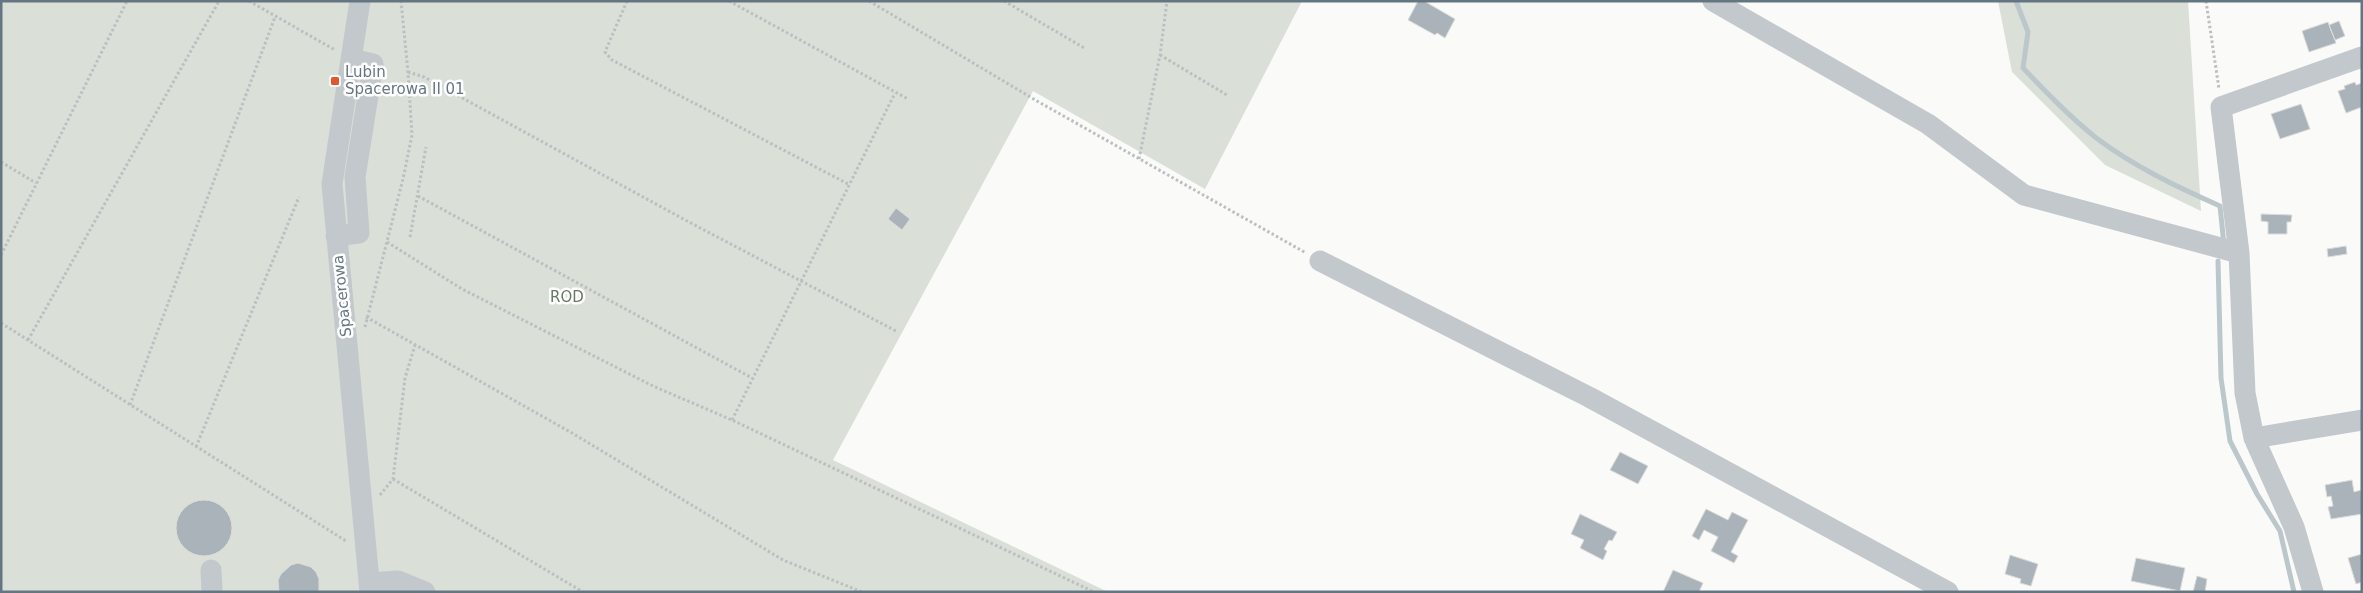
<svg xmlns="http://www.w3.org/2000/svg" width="2363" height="593" font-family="'DejaVu Sans',sans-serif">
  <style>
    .green { fill: #dadfd7 }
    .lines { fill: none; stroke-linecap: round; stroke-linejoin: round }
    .stream { stroke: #bbc7cb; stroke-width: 5 }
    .building { fill: #aab3b9; stroke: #dcdcda }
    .path { stroke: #bbbfc2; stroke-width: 3; stroke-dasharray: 2.5 2.5; stroke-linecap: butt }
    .minor { stroke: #c3c8cc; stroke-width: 21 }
    .poi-dot { fill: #e4572e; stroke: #fff; stroke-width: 2 }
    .labels { text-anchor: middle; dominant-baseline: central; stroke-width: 5; stroke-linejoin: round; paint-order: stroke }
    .poi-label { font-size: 15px; fill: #657683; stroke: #fff; text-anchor: start }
    .street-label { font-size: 15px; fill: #657683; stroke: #fff }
    .park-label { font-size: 15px; fill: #687a64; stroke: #fff }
  </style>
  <rect width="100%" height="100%" fill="#fafaf8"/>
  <path class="green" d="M 1,1 L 1302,1 L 1205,189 L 1033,91 L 833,460 L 1108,592 L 1,592 Z
    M 1998,1 L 2188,1 L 2201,211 L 2105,165 L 2012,72 Z"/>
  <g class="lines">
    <path class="stream" d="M 2016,1 L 2028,32 L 2023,68 C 2046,92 2069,116 2095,137 C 2133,166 2177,187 2220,206 L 2224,245
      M 2218,261 L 2221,378 L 2230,441 L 2257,494 L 2280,531 L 2294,592"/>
  </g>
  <path class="building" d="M 1418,1 L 1424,1 L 1455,19 L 1445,38 L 1437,33 L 1435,35 L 1408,20 Z
    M 2339,21 L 2345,36 L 2335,40 L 2329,25 Z
    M 2328,22 L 2336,43 L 2309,52 L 2302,31 Z
    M 2355,82 L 2356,85 L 2362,83 L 2362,107 L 2346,113 L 2338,91 L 2345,89 L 2344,86 Z
    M 2301,104 L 2310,129 L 2280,139 L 2271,114 Z
    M 896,208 L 910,219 L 902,230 L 888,219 Z
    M 2261,214 L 2292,215 L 2291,222 L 2287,222 L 2287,234 L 2268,234 L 2268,222 L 2261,221 Z
    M 2346,246 L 2347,254 L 2328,257 L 2327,249 Z
    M 1620,452 L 1648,466 L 1638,484 L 1610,470 Z
    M 2352,480 L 2354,492 L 2361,490 L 2362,514 L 2331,519 L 2328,507 L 2333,506 L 2331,496 L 2327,497 L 2325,485 Z
    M176 528a28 28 0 1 1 56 0a28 28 0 1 1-56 0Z
    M 1706,509 L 1728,520 L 1732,512 L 1748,520 L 1731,552 L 1738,556 L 1734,563 L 1711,551 L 1718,537 L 1704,530 L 1699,540 L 1692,536 Z
    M 1580,514 L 1617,532 L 1612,541 L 1609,540 L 1604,549 L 1607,551 L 1603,560 L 1580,548 L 1584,540 L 1571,534 Z
    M 2362,554 L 2362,582 L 2356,584 L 2348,558 Z
    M 2010,555 L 2038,564 L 2031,586 L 2020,583 L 2021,579 L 2005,574 Z
    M 2136,558 L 2185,568 L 2180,591 L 2131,581 Z
    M 298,563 L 311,567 L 316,572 L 319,579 L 319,592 L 279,592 L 278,580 L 281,574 L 291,565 Z
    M 1673,570 L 1703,583 L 1699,592 L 1663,592 Z
    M 2197,576 L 2207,579 L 2205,592 L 2193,592 Z"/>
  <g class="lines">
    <path class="path" d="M 249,1 L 335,50
      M 627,1 L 605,52 L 612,60 L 850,185
      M 729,1 L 908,99
      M 869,1 L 1037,101 L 1306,253
      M 1004,1 L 1086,49
      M 2206,1 L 2219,89
      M 1160,55 L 1227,95
      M 408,72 L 424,77 L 687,221 L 896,331
      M 1139,159 L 1160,55 L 1167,1
      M 1,162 L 36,183
      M 418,196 L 752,378
      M 410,237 L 426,147
      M 387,242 L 462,289 L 653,386 L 732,420 L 1094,592
      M 1,255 L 127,1
      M 366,317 L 572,433 L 783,560 L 862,592
      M 1,323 L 346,541
      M 365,327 L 403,179 L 412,135 L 408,72 L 401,1
      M 28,340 L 219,1
      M 130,405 L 275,17
      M 732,420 L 895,93
      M 196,447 L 299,197
      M 393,479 L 583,592
      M 380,495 L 393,479 L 405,378 L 415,345"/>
    <path class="minor" d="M 360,1 L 332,184 L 370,592
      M 1713,1 L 1928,124 L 2024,195 L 2239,253
      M 336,236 L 359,233 L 355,177 L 373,64 L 351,59
      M 1320,261 L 1589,397 L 1948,592
      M 2254,438 L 2362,420
      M 211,570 L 212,592
      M 369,583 L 398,581 L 425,592
      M 2313,592 L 2294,527 L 2254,438 L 2245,393 L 2239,253 L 2221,107 L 2362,57"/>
  </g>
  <rect class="poi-dot" x="330" y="76" width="10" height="10" rx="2.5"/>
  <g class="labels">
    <g class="poi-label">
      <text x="345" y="72">Lubin<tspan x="345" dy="17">Spacerowa II 01</tspan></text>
    </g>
    <g class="street-label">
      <text transform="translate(342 296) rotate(-96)">Spacerowa</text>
    </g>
    <g class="park-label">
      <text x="567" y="297">ROD</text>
    </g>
  </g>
  <rect width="2363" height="593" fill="none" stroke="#657683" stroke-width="5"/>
</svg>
